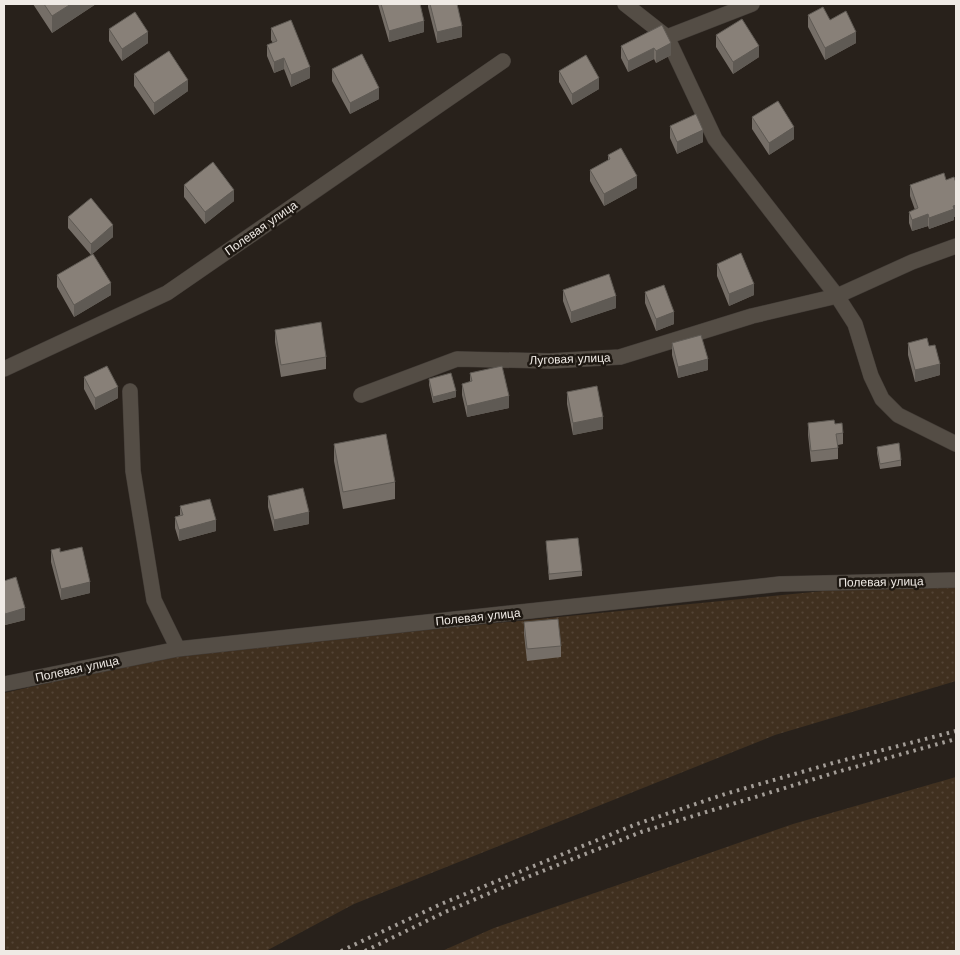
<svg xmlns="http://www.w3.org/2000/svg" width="960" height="955" font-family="'Work Sans',sans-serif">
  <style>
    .park { fill: url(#park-dots) }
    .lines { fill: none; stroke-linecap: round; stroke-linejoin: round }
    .minor-casing { stroke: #423c37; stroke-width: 16 }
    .minor { stroke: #544d45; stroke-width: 15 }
    .rail { stroke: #a39d97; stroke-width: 4; stroke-dasharray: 2.5 5; stroke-linecap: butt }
    .wall { fill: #756e67 }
    .shaded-wall { fill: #5f5a54 }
    .building { fill: #888078; stroke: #5f5a54 }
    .labels { text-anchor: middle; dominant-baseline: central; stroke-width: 5; stroke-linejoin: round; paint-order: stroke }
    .street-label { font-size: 12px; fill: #efeae5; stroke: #1e1812 }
  </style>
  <defs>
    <pattern id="park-dots" width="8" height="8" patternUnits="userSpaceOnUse" patternTransform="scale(1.25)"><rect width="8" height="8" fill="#40301f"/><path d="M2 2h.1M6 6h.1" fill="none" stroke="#534435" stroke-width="1.8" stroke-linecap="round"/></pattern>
  </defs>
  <rect width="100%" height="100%" fill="#28211b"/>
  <path class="park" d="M 956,578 L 956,681 L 775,735 L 354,904 L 266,951 L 4,951 L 4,693 L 171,655 Z
    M 956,777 L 956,951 L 442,951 L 494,928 L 793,824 Z"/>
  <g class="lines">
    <defs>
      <path id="minor" d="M 625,4 L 667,37 L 715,139 L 837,296 L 855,324 L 871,376 L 882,399 L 898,415 L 956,444
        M 667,37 L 752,4
        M 4,369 L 167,293 L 503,61
        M 130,391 L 133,471 L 154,600 L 178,649
        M 361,395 L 457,359 L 550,361 L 620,357 L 752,316 L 837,296 L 912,262 L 956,246
        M 4,684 L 178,649 L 780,584 L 956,580"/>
    </defs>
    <use href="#minor" class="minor-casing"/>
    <use href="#minor" class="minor"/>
    <path class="rail" d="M 341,951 L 441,904 L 634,825 L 725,794 L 833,763 L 956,731
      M 365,951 L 445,912 L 530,876 L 641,832 L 837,772 L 956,739"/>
  </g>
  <path class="wall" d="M 33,4 L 96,4 L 52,33 Z
    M 378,4 L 420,4 L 424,32 L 389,42 Z
    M 428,4 L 457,4 L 462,37 L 437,43 L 428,7 Z
    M 808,15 L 830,20 L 856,43 L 825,60 L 808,27 Z
    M 662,25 L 671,55 L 656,63 L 654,59 L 628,72 L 621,58 L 621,46 Z
    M 271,28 L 310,78 L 291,87 L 284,69 L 274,73 L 267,56 L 267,45 L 273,43 L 271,40 Z
    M 109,29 L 148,43 L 122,61 L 109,41 Z
    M 716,35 L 759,57 L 733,74 L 716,47 Z
    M 332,69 L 379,99 L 350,114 L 332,81 Z
    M 559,71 L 599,89 L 572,105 L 559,82 Z
    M 134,74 L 188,91 L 154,115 L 134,86 Z
    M 752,117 L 794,139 L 769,155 L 752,129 Z
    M 670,126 L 703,142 L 677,154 L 670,138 Z
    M 608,155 L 637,188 L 604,206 L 590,181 L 590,170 L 608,160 Z
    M 946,180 L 956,183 L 956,216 L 954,217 L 954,220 L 929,229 L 928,226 L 912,231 L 909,223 L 909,212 L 915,210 L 910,196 L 910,185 Z
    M 184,185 L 234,201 L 205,224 L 184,197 Z
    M 68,217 L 113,237 L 91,255 L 68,228 Z
    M 717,264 L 754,295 L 729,306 L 717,276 Z
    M 57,275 L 111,295 L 74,317 L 57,287 Z
    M 563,290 L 616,308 L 571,323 L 563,301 Z
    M 645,292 L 674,324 L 656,331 L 645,303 Z
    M 275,330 L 326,357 L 326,369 L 281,377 L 275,342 Z
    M 672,343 L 708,370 L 678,378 L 672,355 Z
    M 908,343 L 929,346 L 940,375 L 915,382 L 908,355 Z
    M 470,373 L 509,408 L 467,417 L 462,395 L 462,384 L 470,382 Z
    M 84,377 L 118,398 L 95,410 L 84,389 Z
    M 429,379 L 456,397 L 433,403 L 429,385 Z
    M 567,392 L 603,429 L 573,435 L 567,404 Z
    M 808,423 L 835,424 L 843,433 L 843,444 L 838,445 L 838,459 L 811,462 L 808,435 Z
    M 334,444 L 395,482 L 395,499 L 343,509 L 334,461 Z
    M 877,447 L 901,460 L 901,466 L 880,469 L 877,453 Z
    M 268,496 L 309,524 L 274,531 L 268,507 Z
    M 180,506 L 216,531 L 179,541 L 175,528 L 175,517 L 180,515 Z
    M 546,541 L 582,571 L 582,576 L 549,580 Z
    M 51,550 L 60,552 L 90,593 L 61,600 L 51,562 Z
    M 4,581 L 25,620 L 5,625 L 4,621 Z
    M 524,622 L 561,646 L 561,657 L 527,661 L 524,634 Z"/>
  <path class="shaded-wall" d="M 71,4 L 96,4 L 52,33 L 52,16 Z
    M 424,21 L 424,32 L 389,42 L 389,31 Z
    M 462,26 L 462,37 L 437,43 L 437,32 Z
    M 148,32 L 148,43 L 122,61 L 122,49 Z
    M 856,32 L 856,43 L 825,60 L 825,48 Z
    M 671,43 L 671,55 L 656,63 L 656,51 Z
    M 759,46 L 759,57 L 733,74 L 733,62 Z
    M 654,48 L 654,59 L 628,72 L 628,61 Z
    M 284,58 L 284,69 L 274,73 L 274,62 Z
    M 310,67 L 310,78 L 291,87 L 291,75 Z
    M 599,78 L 599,89 L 572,105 L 572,94 Z
    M 188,80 L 188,91 L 154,115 L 154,103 Z
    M 379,88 L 379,99 L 350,114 L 350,103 Z
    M 794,127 L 794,139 L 769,155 L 769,143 Z
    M 703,130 L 703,142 L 677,154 L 677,142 Z
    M 637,176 L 637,188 L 604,206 L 604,194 Z
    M 234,190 L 234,201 L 205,224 L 205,212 Z
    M 956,205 L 956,216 L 954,217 L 954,220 L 929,229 L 929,218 Z
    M 928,214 L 928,226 L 912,231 L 912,220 Z
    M 113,225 L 113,237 L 91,255 L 91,244 Z
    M 111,283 L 111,295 L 74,317 L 74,305 Z
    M 754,284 L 754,295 L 729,306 L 729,294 Z
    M 616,296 L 616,308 L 571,323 L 571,312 Z
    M 674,312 L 674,324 L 656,331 L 656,319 Z
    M 708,359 L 708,370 L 678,378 L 678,367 Z
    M 940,364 L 940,375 L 915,382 L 915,370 Z
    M 118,387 L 118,398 L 95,410 L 95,398 Z
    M 456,391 L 456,397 L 433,403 L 433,397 Z
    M 509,396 L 509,408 L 467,417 L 467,406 Z
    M 603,417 L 603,429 L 573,435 L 573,423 Z
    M 309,512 L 309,524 L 274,531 L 274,520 Z
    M 216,520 L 216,531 L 179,541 L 179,530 Z
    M 90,582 L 90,593 L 61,600 L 61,589 Z
    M 25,608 L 25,620 L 5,625 L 5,614 Z"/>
  <path class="building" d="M 44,4 L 71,4 L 52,16 Z
    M 381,4 L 420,4 L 424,21 L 389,31 Z
    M 430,4 L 457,4 L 462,26 L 437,32 Z
    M 823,7 L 830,20 L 846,11 L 856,32 L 825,48 L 808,15 Z
    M 135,12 L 148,32 L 122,49 L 109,29 Z
    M 742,19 L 759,46 L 733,62 L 716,35 Z
    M 291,20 L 310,67 L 291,75 L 284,58 L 274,62 L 267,45 L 277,41 L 271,28 Z
    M 662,25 L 671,43 L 656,51 L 654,48 L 628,61 L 621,46 Z
    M 169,51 L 188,80 L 154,103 L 134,74 Z
    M 362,54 L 379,88 L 350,103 L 332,69 Z
    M 586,55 L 599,78 L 572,94 L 559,71 Z
    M 778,101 L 794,127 L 769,143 L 752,117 Z
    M 696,114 L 703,130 L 677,142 L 670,126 Z
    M 621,148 L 637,176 L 604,194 L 590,170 L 610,159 L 608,155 Z
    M 213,162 L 234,190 L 205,212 L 184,185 Z
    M 944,173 L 946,180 L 954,177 L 956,183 L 956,205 L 953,206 L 954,209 L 929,218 L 928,214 L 912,220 L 909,212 L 918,208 L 910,185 Z
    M 91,198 L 113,225 L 91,244 L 68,217 Z
    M 741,253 L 754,284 L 729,294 L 717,264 Z
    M 93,254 L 111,283 L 74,305 L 57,275 Z
    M 609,274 L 616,296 L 571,312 L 563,290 Z
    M 664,285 L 674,312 L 656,319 L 645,292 Z
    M 321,322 L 326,357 L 281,365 L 275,330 Z
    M 701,335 L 708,359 L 678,367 L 672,343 Z
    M 927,338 L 929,346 L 935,345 L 940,364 L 915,370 L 908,343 Z
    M 107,366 L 118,387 L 95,398 L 84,377 Z
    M 502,366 L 509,396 L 467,406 L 462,384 L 472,381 L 470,373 Z
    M 451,373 L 456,391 L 433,397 L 429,379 Z
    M 597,386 L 603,417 L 573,423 L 567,392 Z
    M 834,420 L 835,424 L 842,423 L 843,433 L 836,434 L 838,448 L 811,451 L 808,423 Z
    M 386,434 L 395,482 L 343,492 L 334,444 Z
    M 899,443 L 901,460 L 880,464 L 877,447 Z
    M 303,488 L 309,512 L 274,520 L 268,496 Z
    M 210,499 L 216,520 L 179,530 L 175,517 L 183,515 L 180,506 Z
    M 578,538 L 582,571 L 549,574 L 546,541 Z
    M 82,547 L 90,582 L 61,589 L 51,550 L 60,548 L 60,552 Z
    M 16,577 L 25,608 L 5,614 L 4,610 L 4,581 Z
    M 558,619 L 561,646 L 527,649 L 524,622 Z"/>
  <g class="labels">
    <g class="street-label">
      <text transform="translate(261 228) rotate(-35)">Полевая улица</text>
      <text transform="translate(570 359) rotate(-2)">Луговая улица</text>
      <text transform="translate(881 582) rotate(-1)">Полевая улица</text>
      <text transform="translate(478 617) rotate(-6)">Полевая улица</text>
      <text transform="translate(77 669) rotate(-12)">Полевая улица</text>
    </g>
  </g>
  <rect width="960" height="955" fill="none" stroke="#efeae5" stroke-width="10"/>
</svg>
